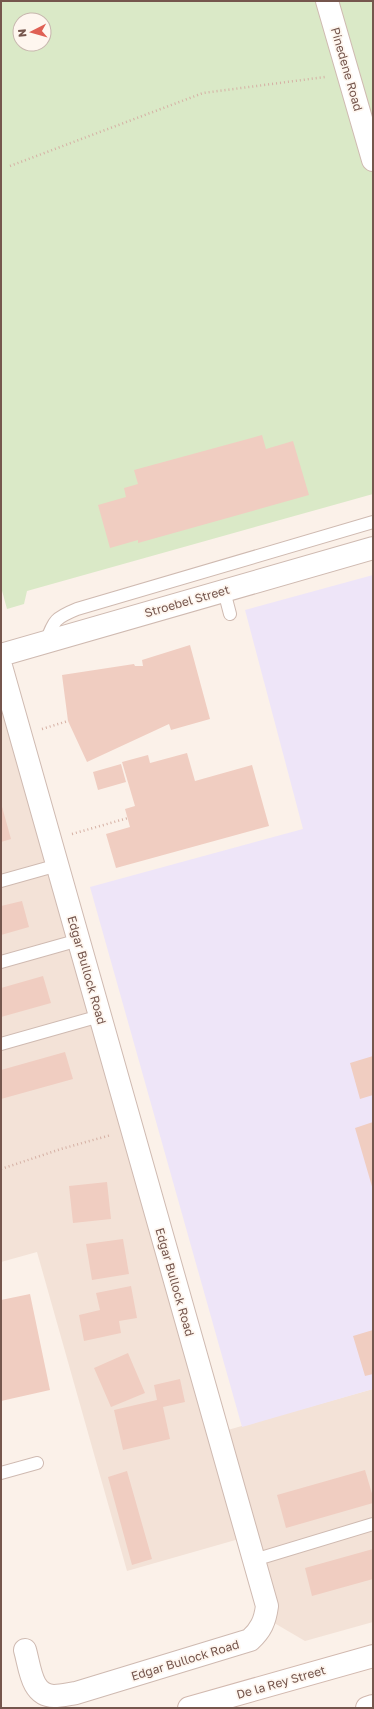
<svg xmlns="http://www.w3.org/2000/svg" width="374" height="1709" font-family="'Golos Text',sans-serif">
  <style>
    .residential { fill: #f3e2d7 }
    .education { fill: #eee5f8 }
    .green { fill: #dae9c7; fill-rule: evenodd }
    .building { fill: #f0cdc1 }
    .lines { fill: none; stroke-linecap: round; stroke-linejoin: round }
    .lane-casing { stroke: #cfbab1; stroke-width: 14 }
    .street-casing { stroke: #cfbab1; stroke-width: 24 }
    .secondary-casing { stroke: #d2b9af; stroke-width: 24 }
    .path { stroke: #d5b0a4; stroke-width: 2.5; stroke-dasharray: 1 3; stroke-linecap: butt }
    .lane { stroke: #fff; stroke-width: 12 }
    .street { stroke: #fff; stroke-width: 22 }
    .secondary { stroke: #fff; stroke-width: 22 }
    .labels { text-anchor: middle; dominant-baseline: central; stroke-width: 3.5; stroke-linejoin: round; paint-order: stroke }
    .street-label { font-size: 12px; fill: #75564d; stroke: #fef6ef }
  </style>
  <rect width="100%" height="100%" fill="#fbf1e9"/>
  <path class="residential" d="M 1,674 L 217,1433 L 373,1389 L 373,1622 L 305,1641 L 264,1617 L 246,1537 L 127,1571 L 37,1252 L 1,1262 Z"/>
  <path class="education" d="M 373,575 L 373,1389 L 242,1427 L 90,887 L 303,829 L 245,610 Z"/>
  <path class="green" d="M 1,1 L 373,1 L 373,494 L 27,591 L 24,604 L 7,609 L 1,587 ZM 20,20 L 44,20 L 44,44 L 20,44 Z"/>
  <path class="building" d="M 262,435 L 266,449 L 293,441 L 309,495 L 138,543 L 138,540 L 110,548 L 98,505 L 126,497 L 124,488 L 138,484 L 134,470 Z
    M 190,645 L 210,719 L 171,730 L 169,724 L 87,762 L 68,721 L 62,675 L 134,664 L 135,666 L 143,666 L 142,660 Z
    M 187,753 L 195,781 L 252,765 L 269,826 L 116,868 L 106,834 L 130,827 L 125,809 L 135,806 L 122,762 L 148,755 L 150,763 Z
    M 121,764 L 126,782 L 98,790 L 93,772 Z
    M 1,803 L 11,839 L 1,842 Z
    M 22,901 L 29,927 L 1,935 L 1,906 Z
    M 43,976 L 51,1003 L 1,1017 L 1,988 Z
    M 65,1052 L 73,1079 L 1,1099 L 1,1070 Z
    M 373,1056 L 373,1095 L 360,1099 L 350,1063 Z
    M 373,1122 L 373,1190 L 355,1128 Z
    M 107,1182 L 111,1219 L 73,1223 L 69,1186 Z
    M 123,1239 L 129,1274 L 92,1280 L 86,1244 Z
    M 131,1286 L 137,1318 L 119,1321 L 121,1333 L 84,1341 L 79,1315 L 100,1310 L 96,1293 Z
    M 30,1294 L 50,1390 L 1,1401 L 1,1300 Z
    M 373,1330 L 373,1374 L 365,1376 L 353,1336 Z
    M 128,1353 L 145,1393 L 111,1407 L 94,1368 Z
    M 180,1379 L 185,1402 L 163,1407 L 170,1439 L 123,1450 L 114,1410 L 157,1400 L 154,1385 Z
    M 365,1470 L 373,1497 L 373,1503 L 286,1528 L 277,1495 Z
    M 127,1471 L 152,1559 L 132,1565 L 108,1477 Z
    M 373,1549 L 373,1579 L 312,1596 L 305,1568 Z"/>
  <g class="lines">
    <defs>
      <path id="lane" d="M 224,591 L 230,614
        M 46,642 C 54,620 55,618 77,609 L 373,522
        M 1,881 L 58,865
        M 1,962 L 79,940
        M 1,1044 L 100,1016
        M 1,1473 L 37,1463
        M 254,1560 L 373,1524"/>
      <path id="street" d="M 327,1 L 373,160
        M 1,655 L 373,548
        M 1,666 L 267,1606 C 265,1621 261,1630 250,1640 L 76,1693 C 69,1694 61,1696 54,1696 C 31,1696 30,1667 25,1650"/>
      <path id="secondary" d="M 189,1708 L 373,1656
        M 367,1708 L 373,1706"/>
    </defs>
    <use href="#lane" class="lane-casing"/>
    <use href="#street" class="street-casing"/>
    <use href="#secondary" class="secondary-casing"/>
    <path class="path" d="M 10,166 L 203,93 L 325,77
      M 42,729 L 68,721
      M 72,834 L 128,818
      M 1,1169 L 61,1149 L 111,1135"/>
    <use href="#lane" class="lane"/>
    <use href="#street" class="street"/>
    <use href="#secondary" class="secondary"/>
  </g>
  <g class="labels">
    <g class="street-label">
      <text transform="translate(347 69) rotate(74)">Pinedene Road</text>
      <text transform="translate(187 601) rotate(-16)">Stroebel Street</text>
      <text transform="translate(87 970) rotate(74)">Edgar Bullock Road</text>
      <text transform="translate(175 1282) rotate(74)">Edgar Bullock Road</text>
      <text transform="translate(185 1660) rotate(-17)">Edgar Bullock Road</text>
      <text transform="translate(281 1682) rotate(-16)">De la Rey Street</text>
    </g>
  </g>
  <rect width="374" height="1709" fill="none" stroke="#75564d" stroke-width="4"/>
  <g transform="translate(32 32) rotate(264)"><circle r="19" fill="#fef6ef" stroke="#c7b6ae"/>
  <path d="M0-3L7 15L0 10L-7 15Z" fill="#df6054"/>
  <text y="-6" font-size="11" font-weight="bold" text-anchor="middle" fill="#75564d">N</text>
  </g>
</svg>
